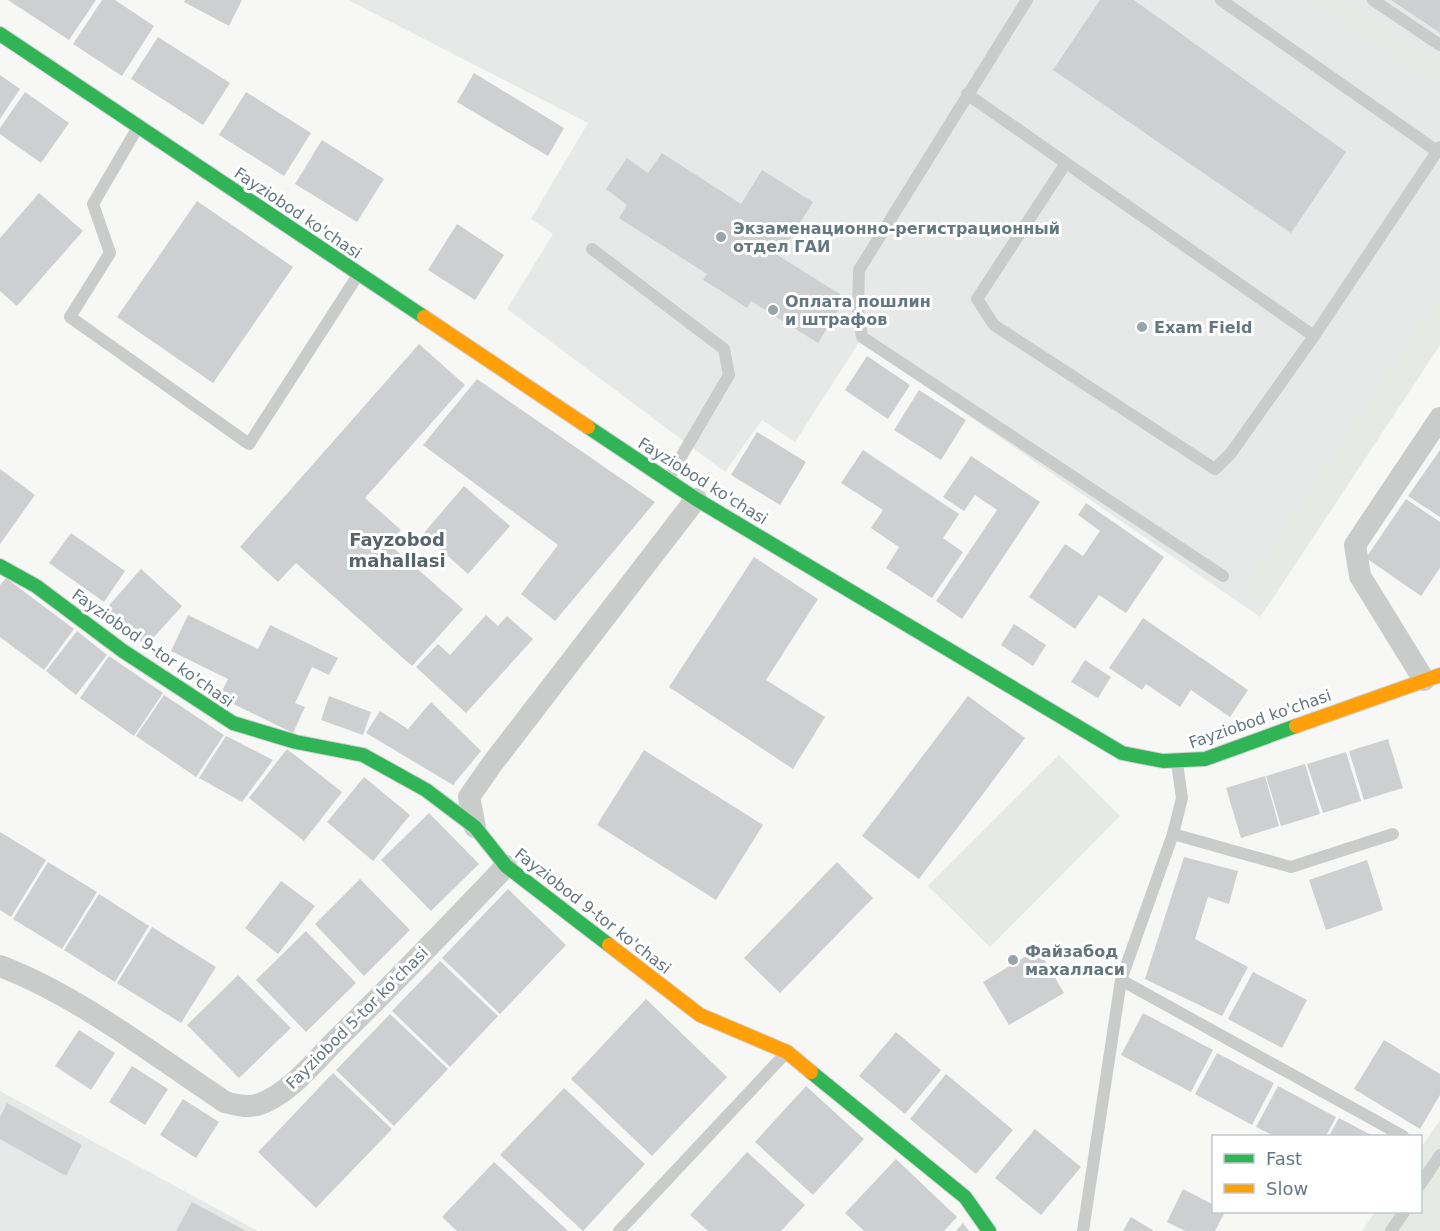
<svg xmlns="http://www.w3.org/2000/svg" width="1440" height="1231" font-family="'DejaVu Sans',sans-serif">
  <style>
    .built { fill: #e7e8e8 }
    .green { fill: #e6e9e4 }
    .building { fill: #cecfd0 }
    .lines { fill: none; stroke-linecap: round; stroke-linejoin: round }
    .fast-casing { stroke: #d3d4d4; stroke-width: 16 }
    .slow-casing { stroke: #d3d4d4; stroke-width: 16 }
    .lane { stroke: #cacccc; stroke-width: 12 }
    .street { stroke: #cacccc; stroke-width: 22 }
    .fast { stroke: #30b455; stroke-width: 14 }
    .slow { stroke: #ff9f0a; stroke-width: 14 }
    .poi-dot { fill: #98a4a9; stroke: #fff; stroke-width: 2 }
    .labels { text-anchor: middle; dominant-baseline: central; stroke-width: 6; stroke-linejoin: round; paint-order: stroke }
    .street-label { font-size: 16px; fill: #65787f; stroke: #fff }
    .poi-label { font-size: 16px; font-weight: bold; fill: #65787f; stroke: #fff; text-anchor: start }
    .neighbourhood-label { font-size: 18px; font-weight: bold; fill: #56656a; stroke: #fff }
  </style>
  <rect width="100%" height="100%" fill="#f7f7f6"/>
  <path class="built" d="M 348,0 L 1440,0 L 1440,345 L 1260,617 L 860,341 L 795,442 L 762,420 L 725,472 L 507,309 L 553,234 L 531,219 L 588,123 Z
    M 0,1091 L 258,1231 L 0,1231 Z"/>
  <path class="green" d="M 1309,0 L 1345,0 L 1440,65 L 1440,88 Z
    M 1440,297 L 1440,345 L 1267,607 L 1243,590 Z
    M 1059,755 L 1120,816 L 990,947 L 928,886 Z
    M 1440,1120 L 1440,1231 L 1362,1231 L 1375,1212 L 1420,1212 L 1421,1148 Z"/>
  <path class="building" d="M 8,0 L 96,0 L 69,40 Z
    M 102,0 L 115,0 L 154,26 L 122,76 L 73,44 Z
    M 185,0 L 242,0 L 229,26 L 184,2 Z
    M 1100,0 L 1134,0 L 1346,152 L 1291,233 L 1053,70 Z
    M 1391,0 L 1440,0 L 1440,33 Z
    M 158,37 L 230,83 L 203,125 L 131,79 Z
    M 474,73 L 564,128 L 548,156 L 457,102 Z
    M 0,75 L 20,89 L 0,119 Z
    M 25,92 L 69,123 L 41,163 L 0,134 L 0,128 Z
    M 246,92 L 311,133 L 284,176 L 219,135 Z
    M 322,140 L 384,179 L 357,222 L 295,184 Z
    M 662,153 L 741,204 L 762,170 L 813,202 L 779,256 L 846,298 L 818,343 L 751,301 L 747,308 L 723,292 L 703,280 L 707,274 L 619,218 L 627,205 L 606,189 L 627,158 L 648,173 Z
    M 39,193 L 83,231 L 17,306 L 0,291 L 0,238 Z
    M 197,201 L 293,267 L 213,383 L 117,317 Z
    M 457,224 L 504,255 L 475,300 L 428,270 Z
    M 419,344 L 465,385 L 365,498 L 401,530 L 389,544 L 463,609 L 412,666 L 296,563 L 278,582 L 240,547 Z
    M 867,356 L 910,385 L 888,419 L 845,390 Z
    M 477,379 L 655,502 L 555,621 L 521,594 L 558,545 L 423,445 Z
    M 919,390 L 966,420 L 941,460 L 894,430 Z
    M 757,432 L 806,462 L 780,505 L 731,475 Z
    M 863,450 L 959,514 L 943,538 L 963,552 L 932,598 L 886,568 L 899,547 L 871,528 L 883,510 L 841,483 Z
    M 1440,450 L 1440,517 L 1408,496 Z
    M 971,456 L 1040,502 L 962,619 L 936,601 L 997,510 L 975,495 L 964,511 L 943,497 Z
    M 0,469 L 35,495 L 0,544 Z
    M 464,486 L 510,526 L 468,574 L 423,534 Z
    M 1406,499 L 1440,522 L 1440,568 L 1421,596 L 1366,558 Z
    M 1086,503 L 1164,557 L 1126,613 L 1099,595 L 1075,629 L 1029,597 L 1065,544 L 1083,556 L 1100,531 L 1078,515 Z
    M 71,533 L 125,571 L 104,602 L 49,563 Z
    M 754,557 L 818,599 L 766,680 L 825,717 L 793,769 L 669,687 Z
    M 141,569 L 182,606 L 146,646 L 105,610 Z
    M 6,578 L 74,629 L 44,670 L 0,637 L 0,585 Z
    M 188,615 L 258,649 L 270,625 L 338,658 L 329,675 L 312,667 L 295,703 L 305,707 L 293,733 L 219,697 L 228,679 L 171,651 Z
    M 486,615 L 498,626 L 507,616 L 533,639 L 466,713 L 416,667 L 438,644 L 450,655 Z
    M 1143,618 L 1248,690 L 1230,717 L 1191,690 L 1180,707 L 1146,684 L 1142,690 L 1109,668 Z
    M 1014,624 L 1046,645 L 1033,666 L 1001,645 Z
    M 77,631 L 107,655 L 76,695 L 46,671 Z
    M 109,656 L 163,693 L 134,736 L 80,698 Z
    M 1085,660 L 1111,677 L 1098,698 L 1071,682 Z
    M 164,695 L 224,735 L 196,777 L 136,736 Z
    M 329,696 L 371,712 L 363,735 L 321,720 Z
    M 968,696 L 1025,738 L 919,879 L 862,836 Z
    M 431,702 L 481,751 L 453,785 L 366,733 L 380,711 L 408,729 Z
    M 226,736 L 273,760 L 242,802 L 199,778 Z
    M 1388,739 L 1403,788 L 1364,800 L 1349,751 Z
    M 287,749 L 342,792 L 304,841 L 249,798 Z
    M 644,750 L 763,825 L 716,900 L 597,825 Z
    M 1346,752 L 1361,801 L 1323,813 L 1307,764 Z
    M 1305,764 L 1320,814 L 1281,826 L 1266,776 Z
    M 1265,776 L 1279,826 L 1241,838 L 1226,788 Z
    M 364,777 L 410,815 L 373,861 L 327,822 Z
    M 429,813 L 479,864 L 431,911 L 381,860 Z
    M 0,832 L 46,860 L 11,917 L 0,910 Z
    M 1184,857 L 1238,871 L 1229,904 L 1208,897 L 1195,939 L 1248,967 L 1222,1016 L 1145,979 Z
    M 1367,860 L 1383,910 L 1326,930 L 1309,880 Z
    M 48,862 L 97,892 L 62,949 L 13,919 Z
    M 837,862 L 873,898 L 780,993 L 744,958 Z
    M 360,879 L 410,930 L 364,976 L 315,924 Z
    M 281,881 L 315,906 L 278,954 L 245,928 Z
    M 508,889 L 566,945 L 500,1014 L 442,958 Z
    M 99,894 L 149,926 L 115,982 L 64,950 Z
    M 152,927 L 216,967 L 181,1023 L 117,983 Z
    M 306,931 L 356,983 L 306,1032 L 256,980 Z
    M 1038,949 L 1064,993 L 1009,1025 L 983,982 Z
    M 440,961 L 498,1016 L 450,1067 L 392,1011 Z
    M 1253,972 L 1307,1000 L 1282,1048 L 1228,1019 Z
    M 238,975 L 291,1028 L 239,1078 L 187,1025 Z
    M 646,999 L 727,1077 L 652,1156 L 571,1079 Z
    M 1143,1013 L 1213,1050 L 1191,1092 L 1121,1055 Z
    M 390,1014 L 448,1069 L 394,1126 L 336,1070 Z
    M 79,1030 L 115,1053 L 91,1090 L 55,1066 Z
    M 896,1032 L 941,1070 L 905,1114 L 859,1076 Z
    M 1384,1040 L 1440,1074 L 1440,1095 L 1420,1129 L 1354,1089 Z
    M 1217,1053 L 1274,1083 L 1252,1125 L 1195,1094 Z
    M 132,1066 L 168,1089 L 145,1125 L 109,1102 Z
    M 333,1073 L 392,1129 L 316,1208 L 258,1152 Z
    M 946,1074 L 1013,1130 L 976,1174 L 910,1119 Z
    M 806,1086 L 864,1139 L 813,1195 L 755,1142 Z
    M 1278,1086 L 1336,1117 L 1326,1136 L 1274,1136 L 1256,1127 Z
    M 564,1088 L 645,1164 L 583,1231 L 500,1155 Z
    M 183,1099 L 219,1122 L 196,1158 L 160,1135 Z
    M 7,1103 L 82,1145 L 66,1176 L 0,1139 L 0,1117 Z
    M 1339,1118 L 1373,1136 L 1329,1136 Z
    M 1035,1129 L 1081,1167 L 1041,1215 L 995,1178 Z
    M 747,1152 L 805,1205 L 781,1231 L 708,1231 L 690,1215 Z
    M 896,1159 L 957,1217 L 944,1231 L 864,1231 L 845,1213 Z
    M 494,1162 L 568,1231 L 457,1231 L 442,1217 Z
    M 1183,1189 L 1214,1205 L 1214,1212 L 1225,1212 L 1215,1231 L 1185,1231 L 1167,1222 Z
    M 192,1202 L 246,1231 L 176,1231 Z
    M 1131,1217 L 1154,1231 L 1123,1231 Z
    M 963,1223 L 969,1231 L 956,1231 Z"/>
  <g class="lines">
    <defs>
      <path id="fast" d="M 0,34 L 424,317
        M 588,427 L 696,499 L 1122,753 L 1163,761 L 1205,759 L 1296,726
        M 0,566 L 36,586 L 123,651 L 233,723 L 296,742 L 363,755 L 426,790 L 475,827 L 506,866 L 609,945
        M 811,1072 L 965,1197 L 989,1231"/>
      <path id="slow" d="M 424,317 L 588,427
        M 1296,726 L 1440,675
        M 609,945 L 700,1015 L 787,1052 L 811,1072"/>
    </defs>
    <use href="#fast" class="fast-casing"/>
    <use href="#slow" class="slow-casing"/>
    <path class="lane" d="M 1027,0 L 859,270 L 858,311 L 862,337 L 1223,576
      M 1221,0 L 1437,151
      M 1373,0 L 1440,45
      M 967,94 L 1314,336
      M 138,127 L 93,204 L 110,253 L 70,317 L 249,444 L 358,275
      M 1066,163 L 977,299 L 994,325 L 1215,469 L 1231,453 L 1314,336 L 1440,147
      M 592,249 L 724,349 L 729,375 L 668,479
      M 1173,834 L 1291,867 L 1393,834
      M 1121,980 L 1403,1136
      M 1420,1185 L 1440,1155
      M 619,1231 L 786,1053
      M 1083,1231 L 1121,980 L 1173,834 L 1182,798 L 1177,763
      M 1391,1231 L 1404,1212"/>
    <path class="street" d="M 1424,680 L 1360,576 L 1355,545 L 1440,418
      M 475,827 L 469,797 L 492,764 L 696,499
      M 0,966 C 79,996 154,1055 225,1102 C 237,1105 248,1108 260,1104 C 289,1094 316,1060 337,1039 C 394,983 450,925 506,866"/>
    <use href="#fast" class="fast"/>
    <use href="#slow" class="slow"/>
  </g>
  <g class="poi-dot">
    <circle cx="721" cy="237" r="6"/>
    <circle cx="773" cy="310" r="6"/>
    <circle cx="1142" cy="327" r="6"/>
    <circle cx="1013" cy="960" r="6"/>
  </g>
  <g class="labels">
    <g class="street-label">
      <text transform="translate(298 213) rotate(34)">Fayziobod ko'chasi</text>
      <text transform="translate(703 481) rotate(32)">Fayziobod ko'chasi</text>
      <text transform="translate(153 648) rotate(35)">Fayziobod 9-tor ko'chasi</text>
      <text transform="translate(1260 719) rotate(-19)">Fayziobod ko'chasi</text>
      <text transform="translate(593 911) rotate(38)">Fayziobod 9-tor ko'chasi</text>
      <text transform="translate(357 1018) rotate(-45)">Fayziobod 5-tor ko'chasi</text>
    </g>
    <g class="poi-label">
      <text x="733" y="228">Экзаменационно-регистрационный<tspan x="733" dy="18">отдел ГАИ</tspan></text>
      <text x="785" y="301">Оплата пошлин<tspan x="785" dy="18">и штрафов</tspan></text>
      <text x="1154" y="327">Exam Field</text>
      <text x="1025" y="951">Файзабод<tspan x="1025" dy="18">махалласи</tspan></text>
    </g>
    <g class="neighbourhood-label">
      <text x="397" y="539">Fayzobod<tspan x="397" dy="21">mahallasi</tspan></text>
    </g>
  </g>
  <rect x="1212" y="1135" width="210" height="78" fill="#ffffff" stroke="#c1c9cc" stroke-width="1.5"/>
  <rect x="1224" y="1154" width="30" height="9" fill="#30b455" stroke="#c1c9cc" stroke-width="1.5"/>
  <text x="1266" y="1165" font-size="18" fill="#65787f">Fast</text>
  <rect x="1224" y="1184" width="30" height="9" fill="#ff9f0a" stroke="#c1c9cc" stroke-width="1.5"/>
  <text x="1266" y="1195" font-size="18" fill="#65787f">Slow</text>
</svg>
